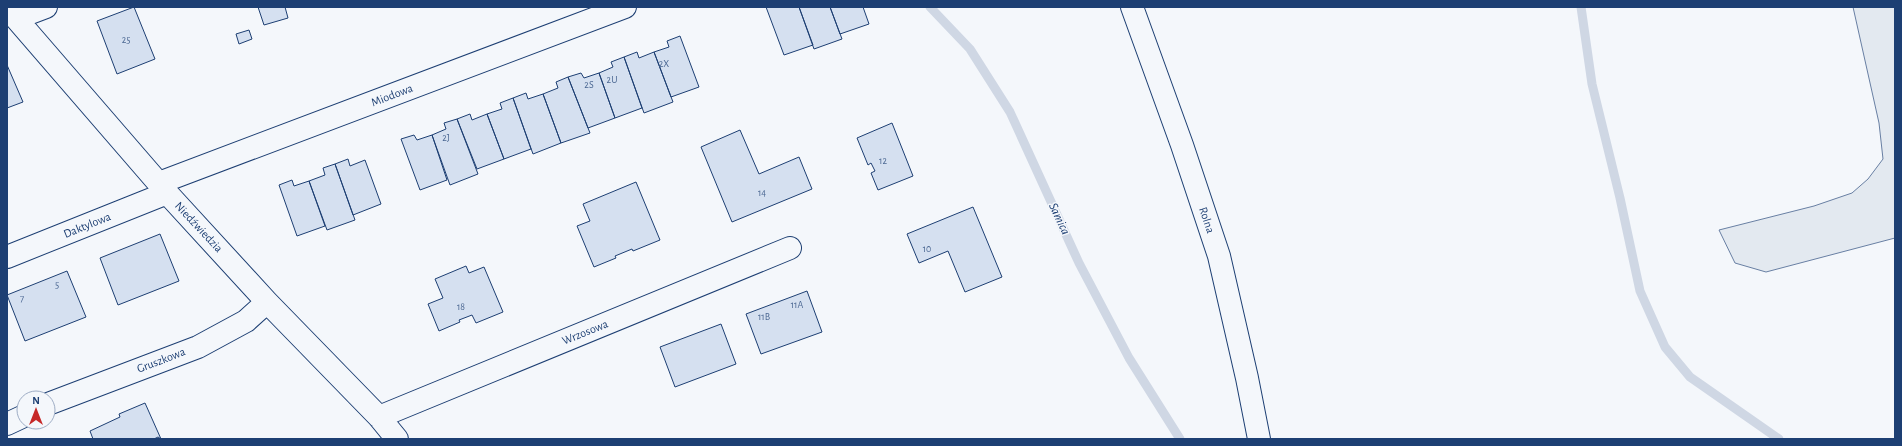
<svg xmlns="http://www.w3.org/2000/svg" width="1902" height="446" font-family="'Alegreya Sans',sans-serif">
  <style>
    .green { fill: #e3e9f0; stroke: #687fa3 }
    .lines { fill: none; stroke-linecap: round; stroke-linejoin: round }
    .stream { stroke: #cfd7e4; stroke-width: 9 }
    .building { fill: #d5e0f0; stroke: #1d3f73 }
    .minor-casing { stroke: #1d3f73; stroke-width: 24 }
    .minor { stroke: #f4f7fb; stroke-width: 22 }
    .labels { text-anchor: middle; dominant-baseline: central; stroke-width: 3; stroke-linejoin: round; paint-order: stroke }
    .number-label { font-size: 10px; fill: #4b6792 }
    .street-label { font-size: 12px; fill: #1d3f73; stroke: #f4f7fb }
    .water-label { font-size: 13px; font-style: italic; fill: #1d3f73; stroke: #f4f7fb }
  </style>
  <rect width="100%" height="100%" fill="#f4f7fb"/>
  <path class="green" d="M 1853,7 L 1895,7 L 1895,238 L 1766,272 L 1735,263 L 1719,230 L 1814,206 L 1852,193 L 1868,179 L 1883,159 L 1879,123 Z"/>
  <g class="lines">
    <path class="stream" d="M 930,7 L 970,49 L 1010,112 L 1079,263 L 1129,358 L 1180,439
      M 1581,7 L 1592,84 L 1620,198 L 1640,291 L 1665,347 L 1690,377 L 1779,439"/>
  </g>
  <path class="building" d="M 134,7 L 155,59 L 117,74 L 97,21 Z
    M 258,7 L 285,7 L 288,18 L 264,25 Z
    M 766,7 L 799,7 L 813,45 L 784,55 Z
    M 799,7 L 830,7 L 842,39 L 814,49 Z
    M 830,7 L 863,7 L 869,24 L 840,34 Z
    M 249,30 L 252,39 L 239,44 L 236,34 Z
    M 680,36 L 699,87 L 671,97 L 654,52 L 669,47 L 667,41 Z
    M 637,52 L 639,58 L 654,52 L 673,102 L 644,113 L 624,57 Z
    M 624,57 L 642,108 L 615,118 L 599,73 L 613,67 L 611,62 Z
    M 7,65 L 23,102 L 7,108 Z
    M 581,73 L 584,78 L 599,73 L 615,118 L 588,128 L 568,77 Z
    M 568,77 L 590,133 L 561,143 L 543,94 L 558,88 L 556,82 Z
    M 526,93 L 528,99 L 543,94 L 561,143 L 533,154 L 513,98 Z
    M 513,98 L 531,149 L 504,159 L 487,114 L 502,109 L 500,103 Z
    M 470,114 L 472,120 L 487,114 L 504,159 L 477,169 L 457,119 Z
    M 457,119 L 478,174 L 450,185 L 432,135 L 446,129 L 444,123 Z
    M 892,123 L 913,176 L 878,190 L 871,173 L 875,171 L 871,163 L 868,165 L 857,138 Z
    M 740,130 L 759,174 L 799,157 L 812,189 L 732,222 L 701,147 Z
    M 414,135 L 417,140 L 432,135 L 447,180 L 420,190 L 401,139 Z
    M 348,159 L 350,166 L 365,160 L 381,204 L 353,215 L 335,164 Z
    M 335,164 L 355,220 L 327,230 L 309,181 L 325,175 L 323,168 Z
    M 292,180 L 294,186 L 309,181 L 325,226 L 297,236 L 279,185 Z
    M 636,182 L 660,240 L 633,251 L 632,249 L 615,256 L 616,258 L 594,267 L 577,226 L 590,221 L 583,204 Z
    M 973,207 L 1002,277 L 965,292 L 948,251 L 919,263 L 907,234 Z
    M 160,234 L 179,281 L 118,305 L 100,258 Z
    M 466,266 L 469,273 L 484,267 L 503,312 L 476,323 L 472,315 L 459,320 L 460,322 L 439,331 L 428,304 L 443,298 L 435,279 Z
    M 67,271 L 86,317 L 25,341 L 7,295 Z
    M 807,291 L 822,332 L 761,354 L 746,314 Z
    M 721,324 L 736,364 L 675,387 L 660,347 Z
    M 145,403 L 161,439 L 158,437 L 154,439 L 93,439 L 90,431 L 120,417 L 119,414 Z"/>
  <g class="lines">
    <defs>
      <path id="minor" d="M 1132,7 L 1182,145 L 1219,256 L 1247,378 L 1259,439
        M 7,8 L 167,193 L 267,302 L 379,417 L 397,439
        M 17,18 L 46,7
        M 159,183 L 625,7
        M 7,257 L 167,193
        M 48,404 L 198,347 L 246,321 L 267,302
        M 379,417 L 790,248
        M 7,424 L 24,416"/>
    </defs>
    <use href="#minor" class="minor-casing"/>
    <use href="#minor" class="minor"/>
  </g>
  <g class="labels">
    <g class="number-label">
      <text x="126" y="40">25</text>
      <text x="664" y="64">2X</text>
      <text x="612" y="80">2U</text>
      <text x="589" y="85">2S</text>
      <text x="446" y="138">2J</text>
      <text x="883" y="161">12</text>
      <text x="762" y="193">14</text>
      <text x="927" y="249">10</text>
      <text x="57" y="285">5</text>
      <text x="22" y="299">7</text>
      <text x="797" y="305">11A</text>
      <text x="461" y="307">18</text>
      <text x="764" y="317">11B</text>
    </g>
    <g class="street-label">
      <text transform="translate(392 95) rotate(-21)">Miodowa</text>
      <text transform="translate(1207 220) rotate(72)">Rolna</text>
      <text transform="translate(87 225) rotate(-22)">Daktylowa</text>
      <text transform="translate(199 227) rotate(47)">Niedźwiedzia</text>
      <text transform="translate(585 332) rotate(-22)">Wrzosowa</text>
      <text transform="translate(161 360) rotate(-21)">Gruszkowa</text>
    </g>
    <g class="water-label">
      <text transform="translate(1059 219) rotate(65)">Samica</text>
    </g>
  </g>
  <rect width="1902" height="446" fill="none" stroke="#1d3f73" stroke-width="16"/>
  <g transform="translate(36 410)"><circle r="19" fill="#f4f7fb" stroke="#9eadc5"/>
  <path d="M0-3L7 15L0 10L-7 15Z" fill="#c62828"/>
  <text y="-6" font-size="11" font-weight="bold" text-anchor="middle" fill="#1d3f73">N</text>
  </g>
</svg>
